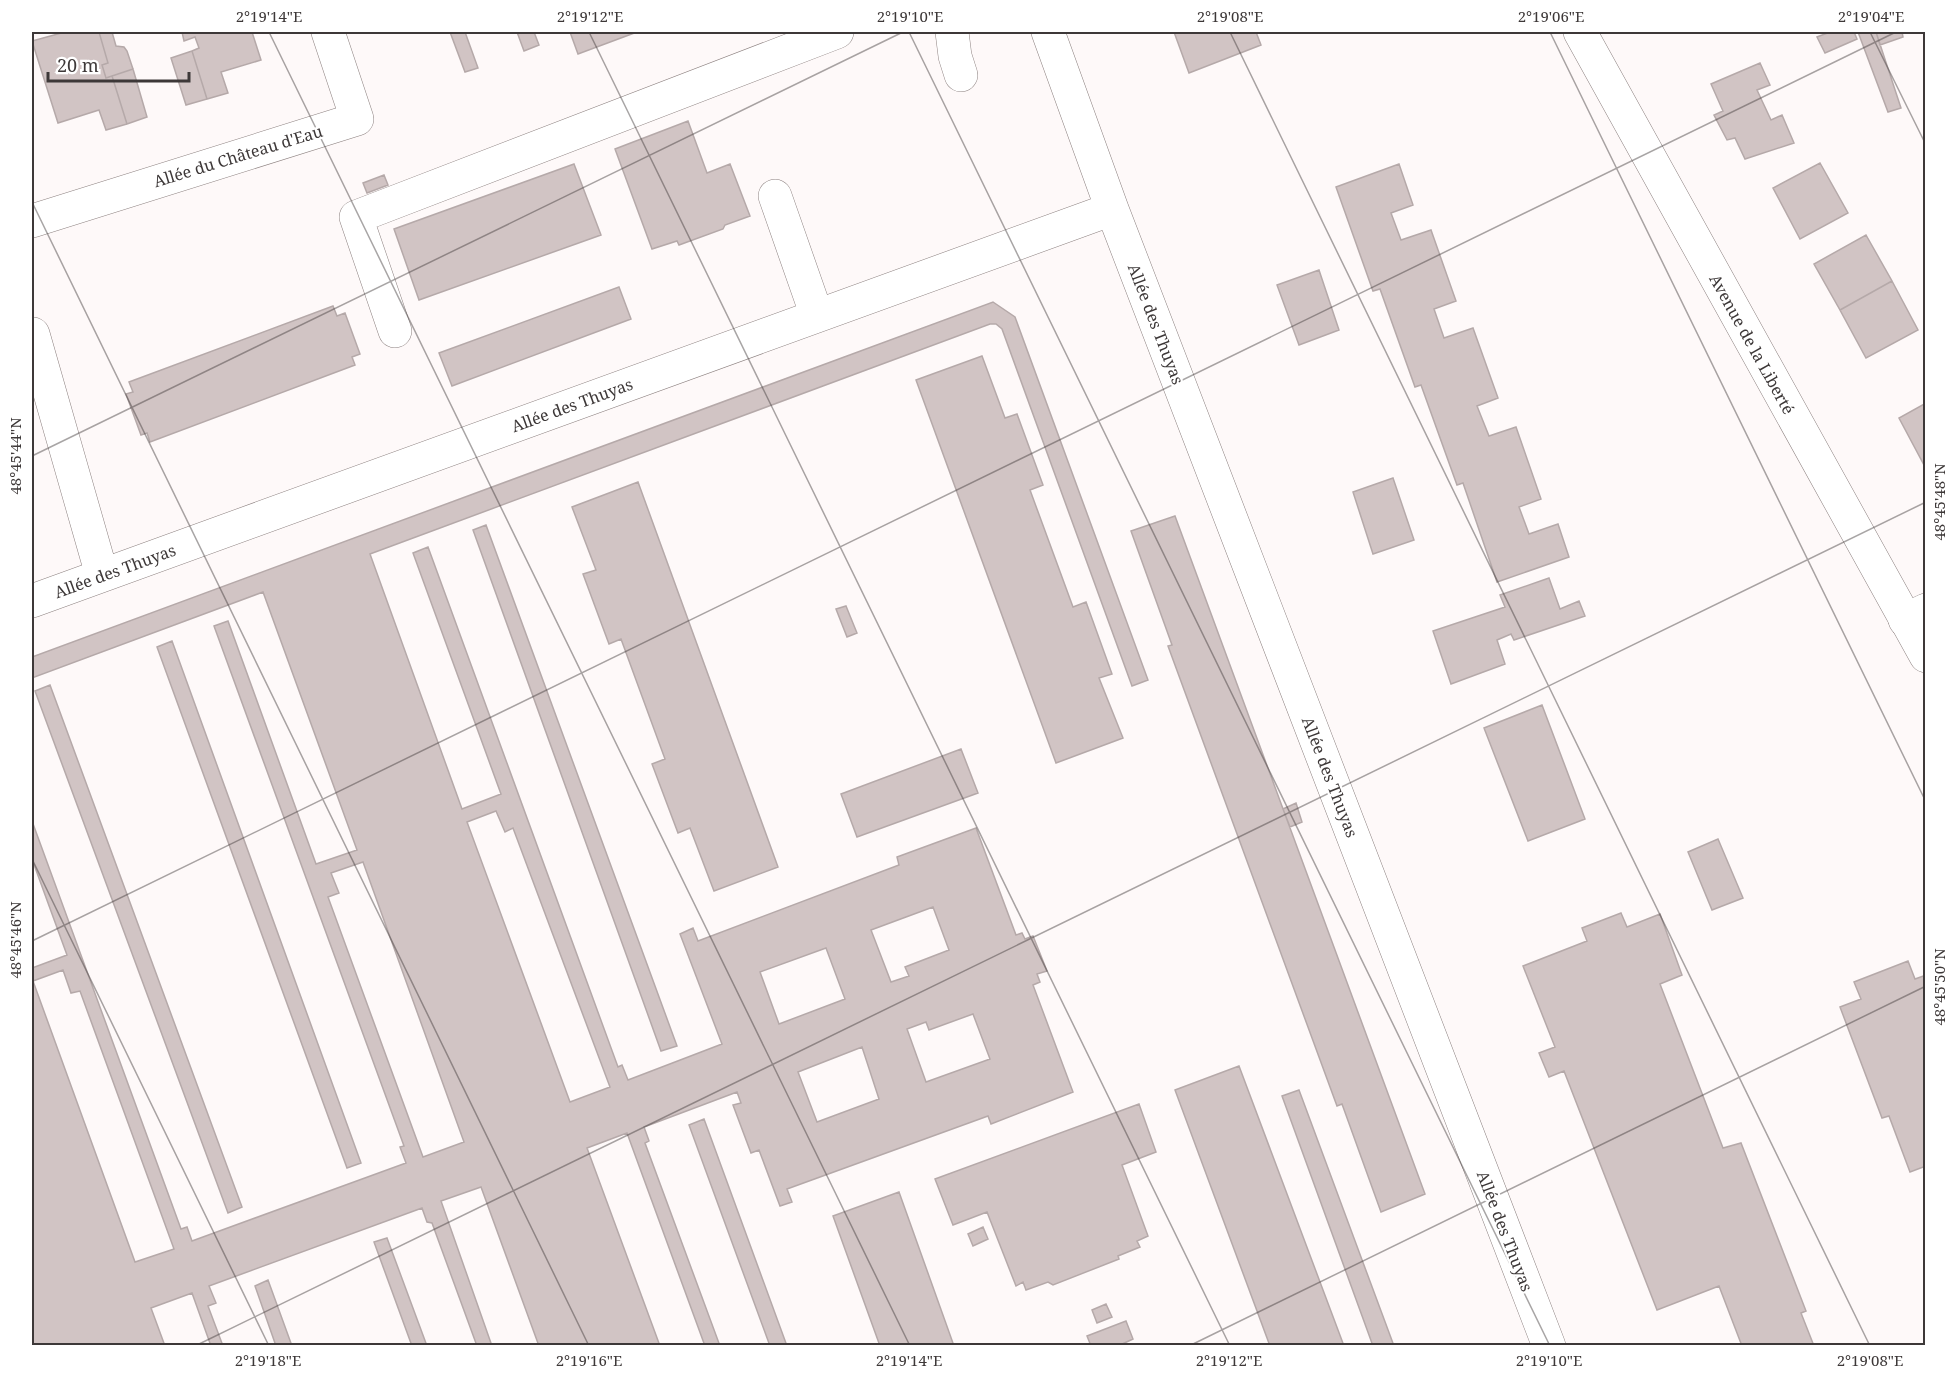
<svg xmlns="http://www.w3.org/2000/svg" width="1957" height="1377" font-family="'Noto Serif',serif">
  <style>
    .building { fill: #d1c4c4; stroke: #b5a9a9; stroke-width: 1.5; fill-rule: evenodd }
    .lines { fill: none; stroke-linecap: round; stroke-linejoin: round }
    .minor-casing { stroke: #8d8281; stroke-width: 34 }
    .major-casing { stroke: #8d8281; stroke-width: 34 }
    .minor { stroke: #fff; stroke-width: 33 }
    .major { stroke: #fff; stroke-width: 33 }
    .ticks { fill: none; stroke: #3d3838; stroke-width: 1.5; stroke-opacity: 0.45 }
    .labels { text-anchor: middle; dominant-baseline: central; stroke-width: 4.5; stroke-linejoin: round; paint-order: stroke }
    .street-label { font-size: 16px; fill: #3d3838; stroke: #fff }
    .neatline { fill: none; stroke: #3d3838; stroke-width: 2 }
    .ticks-label { font-size: 15px; text-anchor: middle; fill: #3d3838 }
  </style>
  <rect width="100%" height="100%" fill="#fef9f9"/>
  <path class="building" d="M 65,32 L 99,32 L 108,63 L 102,65 L 106,78 L 112,76 L 127,124 L 106,130 L 99,110 L 58,123 L 32,41 Z
    M 99,32 L 112,32 L 116,46 L 124,47 L 127,51 L 133,69 L 106,78 L 102,65 L 108,63 Z
    M 182,32 L 252,32 L 261,60 L 221,72 L 228,93 L 207,99 L 192,51 L 199,48 L 195,37 L 184,41 Z
    M 450,32 L 465,32 L 478,68 L 465,72 Z
    M 517,32 L 534,32 L 539,45 L 524,51 Z
    M 570,32 L 637,32 L 578,54 Z
    M 1174,32 L 1256,32 L 1261,45 L 1189,73 Z
    M 1830,32 L 1854,32 L 1857,39 L 1825,53 L 1817,37 Z
    M 1858,32 L 1876,32 L 1901,108 L 1888,112 Z
    M 1876,32 L 1902,32 L 1903,37 L 1880,45 Z
    M 192,51 L 207,99 L 186,105 L 171,58 Z
    M 1760,63 L 1770,85 L 1757,90 L 1771,120 L 1782,115 L 1794,143 L 1745,159 L 1735,138 L 1727,140 L 1714,115 L 1723,111 L 1711,84 Z
    M 133,69 L 147,117 L 127,124 L 112,76 Z
    M 688,121 L 707,173 L 730,164 L 750,216 L 725,225 L 723,229 L 679,245 L 677,241 L 652,249 L 615,149 Z
    M 1820,163 L 1848,213 L 1800,239 L 1773,188 Z
    M 574,164 L 601,235 L 419,300 L 394,229 Z
    M 1399,164 L 1413,205 L 1391,213 L 1401,240 L 1431,230 L 1456,301 L 1434,309 L 1444,338 L 1473,328 L 1498,398 L 1477,406 L 1489,436 L 1516,427 L 1541,499 L 1519,507 L 1529,534 L 1558,524 L 1569,557 L 1497,582 L 1463,483 L 1457,485 L 1421,385 L 1415,387 L 1380,289 L 1373,291 L 1336,187 Z
    M 384,175 L 388,185 L 367,193 L 363,183 Z
    M 1866,235 L 1892,281 L 1840,310 L 1814,264 Z
    M 1319,270 L 1339,330 L 1299,345 L 1277,285 Z
    M 1892,281 L 1918,330 L 1866,358 L 1840,310 Z
    M 619,287 L 631,319 L 452,386 L 439,353 Z
    M 993,302 L 1015,317 L 1148,680 L 1132,686 L 1002,329 L 996,324 L 990,324 L 370,554 L 462,809 L 501,794 L 413,553 L 428,547 L 618,1067 L 622,1065 L 628,1080 L 722,1044 L 680,934 L 693,928 L 698,941 L 899,865 L 897,857 L 976,828 L 1016,935 L 1022,933 L 1025,939 L 1033,936 L 1047,971 L 1037,974 L 1040,982 L 1033,985 L 1073,1092 L 991,1124 L 988,1116 L 787,1189 L 792,1202 L 780,1206 L 759,1150 L 751,1153 L 733,1105 L 741,1103 L 737,1092 L 644,1127 L 649,1141 L 645,1143 L 720,1346 L 705,1346 L 627,1133 L 587,1148 L 660,1346 L 539,1346 L 481,1187 L 441,1201 L 492,1346 L 477,1346 L 432,1223 L 427,1222 L 422,1208 L 209,1286 L 216,1303 L 208,1306 L 223,1346 L 211,1346 L 192,1293 L 151,1308 L 165,1346 L 32,1346 L 32,968 L 67,955 L 32,859 L 32,821 L 181,1229 L 187,1227 L 192,1241 L 406,1163 L 400,1147 L 404,1146 L 214,626 L 228,621 L 316,864 L 357,850 L 263,592 L 32,678 L 32,657 ZM 496,811 L 505,832 L 513,828 L 610,1087 L 570,1102 L 467,822 ZM 363,862 L 464,1142 L 423,1157 L 328,897 L 339,893 L 331,873 ZM 933,907 L 949,950 L 905,967 L 909,976 L 891,982 L 871,930 ZM 826,948 L 845,999 L 779,1024 L 760,972 ZM 63,970 L 71,993 L 80,991 L 174,1249 L 135,1262 L 33,981 ZM 973,1014 L 990,1059 L 926,1082 L 907,1029 L 926,1022 L 929,1030 ZM 862,1047 L 879,1099 L 817,1122 L 798,1072 Z
    M 333,306 L 337,316 L 345,313 L 360,354 L 352,357 L 355,365 L 150,442 L 147,433 L 141,435 L 126,394 L 133,392 L 129,382 Z
    M 982,356 L 1005,418 L 1017,414 L 1043,485 L 1030,490 L 1073,607 L 1086,602 L 1112,674 L 1099,678 L 1123,738 L 1056,763 L 916,380 Z
    M 1926,403 L 1926,464 L 1924,465 L 1899,418 Z
    M 1393,478 L 1414,540 L 1373,554 L 1353,492 Z
    M 638,482 L 778,867 L 714,891 L 690,828 L 678,833 L 652,764 L 665,759 L 621,639 L 609,644 L 583,574 L 596,570 L 572,507 Z
    M 1175,516 L 1425,1194 L 1381,1212 L 1342,1104 L 1337,1106 L 1168,646 L 1172,645 L 1131,531 Z
    M 486,525 L 677,1046 L 661,1051 L 473,530 Z
    M 1549,578 L 1560,609 L 1579,601 L 1585,616 L 1514,640 L 1511,634 L 1497,640 L 1505,664 L 1451,684 L 1433,631 L 1505,607 L 1500,595 Z
    M 846,606 L 857,633 L 847,637 L 836,609 Z
    M 172,641 L 361,1163 L 347,1168 L 157,647 Z
    M 50,685 L 242,1207 L 228,1213 L 35,691 Z
    M 1542,705 L 1585,819 L 1528,841 L 1484,728 Z
    M 961,749 L 978,793 L 857,837 L 841,794 Z
    M 1296,803 L 1302,822 L 1290,827 L 1283,809 Z
    M 1718,839 L 1743,898 L 1712,910 L 1688,852 Z
    M 1621,913 L 1627,927 L 1660,914 L 1682,975 L 1660,984 L 1723,1148 L 1741,1143 L 1806,1311 L 1801,1313 L 1814,1346 L 1742,1346 L 1719,1286 L 1657,1310 L 1564,1071 L 1549,1077 L 1539,1053 L 1555,1047 L 1523,966 L 1587,941 L 1582,928 Z
    M 1908,961 L 1915,979 L 1926,975 L 1926,1166 L 1910,1172 L 1889,1116 L 1882,1118 L 1840,1007 L 1861,999 L 1854,982 Z
    M 1239,1066 L 1344,1346 L 1270,1346 L 1175,1090 Z
    M 1299,1090 L 1394,1346 L 1373,1346 L 1282,1096 Z
    M 1139,1104 L 1156,1152 L 1122,1165 L 1148,1236 L 1137,1241 L 1140,1247 L 1118,1256 L 1119,1259 L 1053,1285 L 1048,1282 L 1026,1290 L 1023,1282 L 1016,1286 L 987,1212 L 953,1225 L 935,1179 Z
    M 704,1119 L 787,1346 L 770,1346 L 689,1125 Z
    M 899,1192 L 954,1346 L 880,1346 L 833,1216 Z
    M 983,1227 L 988,1239 L 973,1246 L 968,1234 Z
    M 387,1238 L 427,1346 L 412,1346 L 374,1242 Z
    M 268,1280 L 292,1346 L 276,1346 L 255,1286 Z
    M 1106,1304 L 1112,1317 L 1097,1323 L 1092,1310 Z
    M 1126,1321 L 1133,1339 L 1118,1346 L 1091,1346 L 1087,1336 Z"/>
  <g class="lines">
    <defs>
      <path id="minor" d="M 952,32 L 955,56 L 961,75
        M 1048,32 L 1112,209 L 1549,1346
        M 775,196 L 817,316
        M 32,221 L 357,119 L 328,32
        M 395,331 L 356,217 L 837,32
        M 33,334 L 102,575
        M 32,601 L 1112,209
        M 1905,620 L 1926,610"/>
      <path id="major" d="M 1580,32 L 1926,656"/>
    </defs>
    <use href="#minor" class="minor-casing"/>
    <use href="#major" class="major-casing"/>
    <use href="#minor" class="minor"/>
    <use href="#major" class="major"/>
  </g>
  <path class="ticks" d="M 269,32 L 910,1346M 589,32 L 1230,1346M 909,32 L 1550,1346M 1230,32 L 1870,1346M 1550,32 L 1926,802M 1870,32 L 1926,145M 32,202 L 589,1346M 32,456 L 903,32M 32,859 L 269,1346M 32,941 L 1896,32M 195,1346 L 1926,502M 1189,1346 L 1926,986"/>
  <g class="labels">
    <g class="street-label">
      <text transform="translate(238 156) rotate(-17)">Allée du Château d'Eau</text>
      <text transform="translate(1156 324) rotate(69)">Allée des Thuyas</text>
      <text transform="translate(1752 344) rotate(61)">Avenue de la Liberté</text>
      <text transform="translate(572 405) rotate(-20)">Allée des Thuyas</text>
      <text transform="translate(115 571) rotate(-20)">Allée des Thuyas</text>
      <text transform="translate(1330 777) rotate(69)">Allée des Thuyas</text>
      <text transform="translate(1505 1231) rotate(69)">Allée des Thuyas</text>
    </g>
  </g>
  <rect width="1957" height="1377" fill="none" stroke="#ffffff" stroke-width="66"/>
  <path d="M48 72v9h141v-9" fill="none" stroke="#3d3838" stroke-width="3"/>
  <text x="57" y="72" font-size="18" fill="#3d3838" stroke="#ffffff" stroke-width="4.5" paint-order="stroke">20 m</text>
  <rect x="33" y="33" width="1891" height="1311" class="neatline"/>
  <g class="ticks-label">
    <text x="269" y="22">2°19'14"E</text>
    <text x="590" y="22">2°19'12"E</text>
    <text x="910" y="22">2°19'10"E</text>
    <text x="1230" y="22">2°19'08"E</text>
    <text x="1551" y="22">2°19'06"E</text>
    <text x="1871" y="22">2°19'04"E</text>
    <text transform="translate(16 456) rotate(-90)" y="5">48°45'44"N</text>
    <text transform="translate(1940 502) rotate(-90)" y="5">48°45'48"N</text>
    <text transform="translate(16 940) rotate(-90)" y="5">48°45'46"N</text>
    <text transform="translate(1940 987) rotate(-90)" y="5">48°45'50"N</text>
    <text x="268" y="1366">2°19'18"E</text>
    <text x="589" y="1366">2°19'16"E</text>
    <text x="909" y="1366">2°19'14"E</text>
    <text x="1229" y="1366">2°19'12"E</text>
    <text x="1549" y="1366">2°19'10"E</text>
    <text x="1870" y="1366">2°19'08"E</text>
  </g>
</svg>
